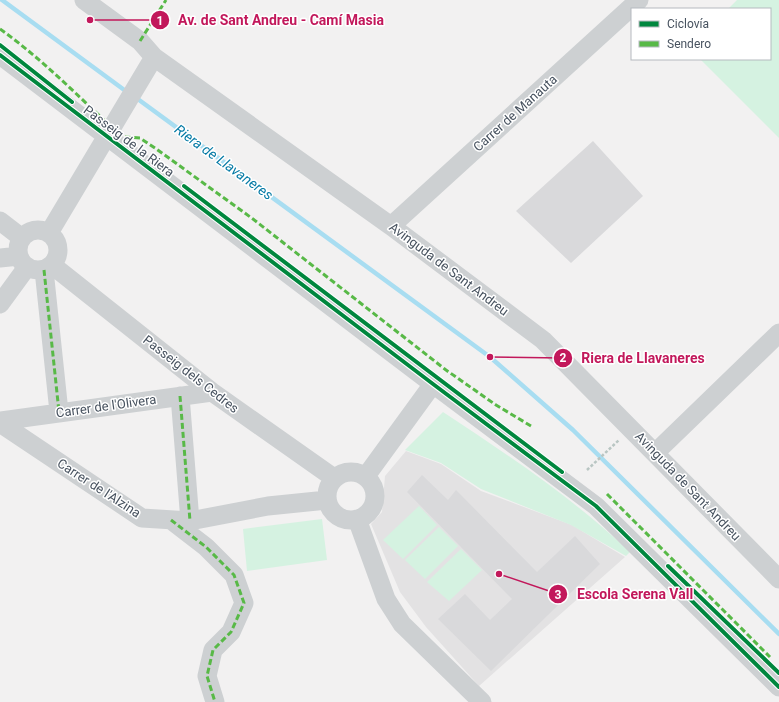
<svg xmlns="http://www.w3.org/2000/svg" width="779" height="702" font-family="Roboto,sans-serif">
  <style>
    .education { fill: #e3e2e3 }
    .green { fill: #d5f2e1 }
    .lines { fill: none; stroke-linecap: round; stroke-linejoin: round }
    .stream { stroke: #a8ddf1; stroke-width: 4.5 }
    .building { fill: #d9d9db }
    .path { stroke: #b9c6c3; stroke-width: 2.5; stroke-dasharray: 3 2; stroke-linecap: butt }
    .minor { stroke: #cdd0d2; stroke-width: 19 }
    .quiet { stroke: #58b947; stroke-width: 3; stroke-dasharray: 6 3; stroke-linecap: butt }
    .cycleway-casing { stroke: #fff; stroke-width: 6 }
    .cycleway { stroke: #00873e; stroke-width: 4 }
    .labels { text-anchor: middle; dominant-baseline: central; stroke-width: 3; stroke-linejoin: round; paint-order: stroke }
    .street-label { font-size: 13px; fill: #47525f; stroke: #fff }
    .water-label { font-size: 14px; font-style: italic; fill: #057aa5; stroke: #fff }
    .leader { fill: none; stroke: #c2185b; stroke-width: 1.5 }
    .callout-dot { fill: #c2185b; stroke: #fff; stroke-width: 1.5 }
    .mark-label { font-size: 12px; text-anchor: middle; font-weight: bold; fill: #fff }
    .callout-label { font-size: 14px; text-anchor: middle; font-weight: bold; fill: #c2185b; stroke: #fff; stroke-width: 3; stroke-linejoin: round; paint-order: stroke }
  </style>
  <rect width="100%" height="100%" fill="#f2f1f1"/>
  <path class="education" d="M 406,451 L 441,464 L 481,491 L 572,525 L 625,557 L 479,686 L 426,627 L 400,592 L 371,524 L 382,512 L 385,476 Z"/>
  <path class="green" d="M 737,0 L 779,0 L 779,138 L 700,59 L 770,59 L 770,9 L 728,9 Z
    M 443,412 C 508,455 573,498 630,552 L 626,556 L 571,525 L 481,489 L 441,463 L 405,450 Z
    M 419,506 L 437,525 L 403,559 L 383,540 Z
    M 322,519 L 327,560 L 247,571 L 243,529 Z
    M 439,527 L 458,546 L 425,579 L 405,560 Z
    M 461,549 L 482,570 L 449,601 L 427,582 Z"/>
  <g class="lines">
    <path class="stream" d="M 2,0 L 127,92
      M 135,97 L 490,357 L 573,430 L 779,634"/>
  </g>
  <path class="building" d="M 593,141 L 643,196 L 571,263 L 516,211 Z
    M 422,475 L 448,500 L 456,490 L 537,572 L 575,536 L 600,564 L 491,671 L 438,619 L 465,594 L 490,620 L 512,599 L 407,492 Z"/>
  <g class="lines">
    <path class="path" d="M 587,470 L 619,440"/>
    <path class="minor" d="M 84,0 L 140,41 L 154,57 L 391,226 L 543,340 L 779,579
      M 0,55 L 433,384 L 596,506 L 779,687
      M 0,221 L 22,238
      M 391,226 L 639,0
      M18 250a20 20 0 1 1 40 0a20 20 0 1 1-40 0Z
      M 49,233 L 154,57
      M 0,258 L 19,256
      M 52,265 L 212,392 L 334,478
      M 44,270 L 59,412
      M 0,304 L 27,267
      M 180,396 L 190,521
      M 0,421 L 212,392
      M 0,423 L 142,518 L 190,521 L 268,506 L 327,500
      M 656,452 L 779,333
      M327 496a24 24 0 1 1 48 0a24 24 0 1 1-48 0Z
      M 366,476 L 433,384
      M 357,519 L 386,599 L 402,624 L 482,702
      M 171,520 L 206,547 L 234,575 L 244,603 L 231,632 L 213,650 L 207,676 L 215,702"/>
    <path class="quiet" d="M 0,29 C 38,56 71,89 105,121
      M 140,41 L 166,0
      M 125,137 L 140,138 L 155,148 L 253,219 L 446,370 L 496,405 L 531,426
      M 44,270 L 59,412
      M 180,396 L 190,521
      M 607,494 L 770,657
      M 171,520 L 206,547 L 234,575 L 244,603 L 231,632 L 213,650 L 207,676 L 215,702"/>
    <defs>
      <path id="cycleway" d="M 0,45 L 72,102
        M 0,55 L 433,384 L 596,506 L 779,687
        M 184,186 L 562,472
        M 668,566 L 779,673"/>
    </defs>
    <use href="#cycleway" class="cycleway-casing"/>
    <use href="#cycleway" class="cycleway"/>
  </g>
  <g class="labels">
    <g class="street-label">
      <text transform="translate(515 113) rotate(-42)">Carrer de Manauta</text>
      <text transform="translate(129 141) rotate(37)">Passeig de la Riera</text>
      <text transform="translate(449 269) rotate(37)">Avinguda de Sant Andreu</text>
      <text transform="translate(191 374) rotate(38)">Passeig dels Cedres</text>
      <text transform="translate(106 406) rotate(-8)">Carrer de l'Olivera</text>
      <text transform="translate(688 486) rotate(46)">Avinguda de Sant Andreu</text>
      <text transform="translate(99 488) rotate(33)">Carrer de l'Alzina</text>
    </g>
    <g class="water-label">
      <text transform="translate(224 162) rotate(36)">Riera de Llavaneres</text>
    </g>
  </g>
  <path class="leader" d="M90 20L160 20M490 357L563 358M499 574L558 594"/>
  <g class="callout-dot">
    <circle cx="90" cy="20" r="4"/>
    <circle cx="490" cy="357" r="4"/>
    <circle cx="499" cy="574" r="4"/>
    <circle cx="160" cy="20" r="10"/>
    <circle cx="563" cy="358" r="10"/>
    <circle cx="558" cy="594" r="10"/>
  </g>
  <g class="mark-label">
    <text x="160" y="25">1</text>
    <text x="563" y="362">2</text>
    <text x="558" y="599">3</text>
  </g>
  <g class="callout-label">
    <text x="281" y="25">Av. de Sant Andreu - Camí Masia</text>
    <text x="643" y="363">Riera de Llavaneres</text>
    <text x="635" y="599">Escola Serena Vall</text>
  </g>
  <rect x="631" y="8" width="140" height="52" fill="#ffffff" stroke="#b5babf"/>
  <rect x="639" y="21" width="20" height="6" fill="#00873e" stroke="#b5babf"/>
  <text x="667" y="28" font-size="12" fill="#47525f">Ciclovía</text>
  <rect x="639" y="41" width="20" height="6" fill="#58b947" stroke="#b5babf"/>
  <text x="667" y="48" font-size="12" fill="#47525f">Sendero</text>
</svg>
